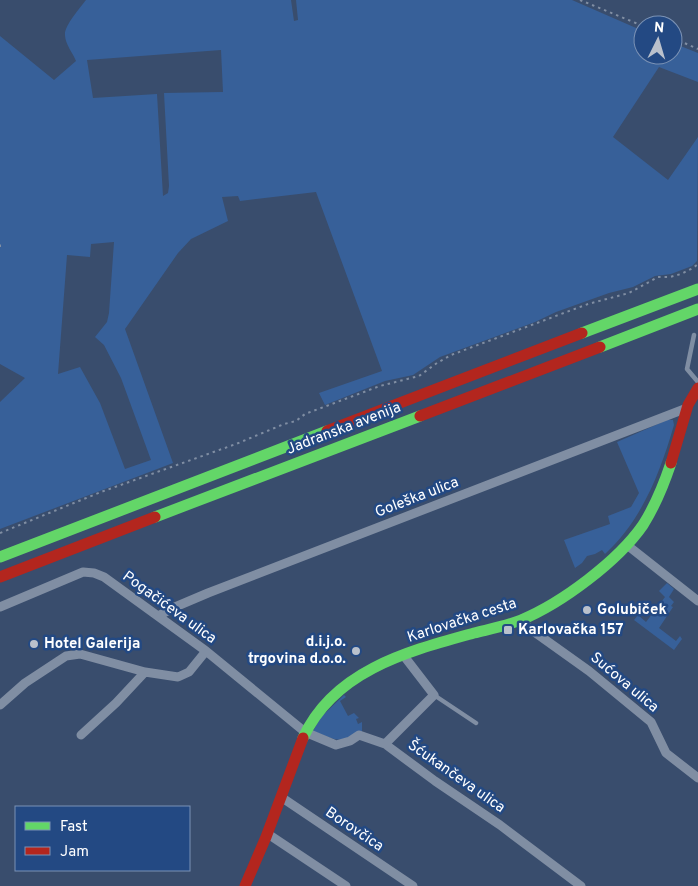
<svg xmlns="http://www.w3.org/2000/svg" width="698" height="886" font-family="Overpass,sans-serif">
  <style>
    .green { fill: #376099; fill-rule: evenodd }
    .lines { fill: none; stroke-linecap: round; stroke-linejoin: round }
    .path { stroke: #808ea3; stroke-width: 2; stroke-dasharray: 2.5 4; stroke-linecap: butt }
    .lane { stroke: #808ea3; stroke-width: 4.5 }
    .street { stroke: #808ea3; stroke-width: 9 }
    .fast { stroke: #63d668; stroke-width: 11 }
    .jam { stroke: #b3261e; stroke-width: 11 }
    .poi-dot { fill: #bac1cc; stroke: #234983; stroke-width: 2 }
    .labels { text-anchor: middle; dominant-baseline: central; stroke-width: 5; stroke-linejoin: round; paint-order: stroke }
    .street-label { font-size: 15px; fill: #fff; stroke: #234983 }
    .poi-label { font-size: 15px; font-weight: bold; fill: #fff; stroke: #234983; text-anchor: start }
  </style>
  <rect width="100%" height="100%" fill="#394d6d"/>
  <path class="green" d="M 86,0 L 291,0 L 294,21 L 298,20 L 296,0 L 572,0 L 643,31 L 643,55 L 673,55 L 673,43 L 698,53 L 698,82 L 659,67 L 613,137 L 668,180 L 698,137 L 697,261 L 692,266 L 671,274 L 655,276 L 633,287 L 609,293 L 556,312 L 535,322 L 440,357 L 413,375 L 385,381 L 325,405 L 319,393 L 382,371 L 316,192 L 240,201 L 238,196 L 222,197 L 228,221 L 191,239 L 178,253 L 125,329 L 173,463 L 0,529 L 0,402 L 25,378 L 0,364 L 0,36 L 54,80 L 76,61 C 73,53 65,44 65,35 C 64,26 80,8 86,0 ZM 221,50 L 223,92 L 164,93 L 169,186 L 168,193 L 163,196 L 157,94 L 93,98 L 87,60 ZM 114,242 L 109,313 L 107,322 L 95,337 L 104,345 L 121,378 L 151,460 L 125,469 L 100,403 L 80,367 L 58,374 L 67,255 L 90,257 L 91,244 Z
    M 667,420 L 673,420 L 674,425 C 660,473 642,520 605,554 L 602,550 L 595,554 L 587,556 L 582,563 L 575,568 L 564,540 L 610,524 L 608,516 L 631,507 L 639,493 L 617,442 Z
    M 667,583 L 674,589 L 669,597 L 674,602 L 671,606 L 673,607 L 659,628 L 676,641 L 680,636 L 682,639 L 674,650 L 634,620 L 638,615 L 646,622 L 665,597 L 659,591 Z
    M 344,695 L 346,697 L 340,701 L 348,716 L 354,713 L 359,718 L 356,719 L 358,724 L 362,722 L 362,733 C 338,744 336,740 313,731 L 321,717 Z"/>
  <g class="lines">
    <path class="path" d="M 580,0 L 643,26
      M 673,38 L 698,49
      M 0,247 L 0,244
      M 0,533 L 101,492 L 236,444 L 284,424 L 296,421 L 305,414 L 380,386 L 419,376 L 437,363 L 451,355 L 588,304 L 629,293 L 658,277 L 670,277 L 681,274 L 693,268 L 698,264"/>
    <path class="lane" d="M 694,335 L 687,369 L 698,382
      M 434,695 L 476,723"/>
    <path class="street" d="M 627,545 L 698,601
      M 0,607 L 83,572 L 94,573 L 104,577 L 206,651 L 305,732 L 336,745 L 350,741 L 359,735 L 385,744 L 435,781 L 500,825 L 581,886
      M 158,616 L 175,607 L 208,593 L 687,408
      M 522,619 L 526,626 L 589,671 L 651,722 L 666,753 L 698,778
      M 0,705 L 25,683 L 66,656 L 80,654 L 145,672 L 178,677 L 189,672 L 206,651
      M 81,735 L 116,703 L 145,672
      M 385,744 L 434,695 L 404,656
      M 281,797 L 413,886
      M 268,834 L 346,886"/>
    <path class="fast" d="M 582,333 L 698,289
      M 600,347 L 698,309
      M 155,517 L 420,416
      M 0,557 L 327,431
      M 303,738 C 334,670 409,651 474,633 C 490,629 506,626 521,620 C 562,603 618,561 643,525 C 655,506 664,484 671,463"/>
    <path class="jam" d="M 420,416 L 600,347
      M 327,431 L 582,333
      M 671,463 L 688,405 L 698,388
      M 0,577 L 155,517
      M 245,886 L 266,837 L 303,738"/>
  </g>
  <g class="poi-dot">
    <circle cx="587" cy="610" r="5"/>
    <rect x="503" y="625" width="10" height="10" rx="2.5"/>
    <circle cx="34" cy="644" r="5"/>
    <circle cx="356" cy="651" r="5"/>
  </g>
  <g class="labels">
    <g class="street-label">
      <text transform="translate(344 429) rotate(-21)">Jadranska avenija</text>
      <text transform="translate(417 498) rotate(-21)">Goleška ulica</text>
      <text transform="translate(169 608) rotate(36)">Pogačićeva ulica</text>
      <text transform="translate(462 621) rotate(-18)">Karlovačka cesta</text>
      <text transform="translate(624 683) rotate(40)">Sućova ulica</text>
      <text transform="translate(456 777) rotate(35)">Šćukančeva ulica</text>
      <text transform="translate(354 830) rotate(34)">Borovčica</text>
    </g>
    <g class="poi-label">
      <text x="597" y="610">Golubiček</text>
      <text x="518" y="630">Karlovačka 157</text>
      <text x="346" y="642" text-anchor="end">d.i.j.o.<tspan x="346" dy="17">trgovina d.o.o.</tspan></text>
      <text x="44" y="644">Hotel Galerija</text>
    </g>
  </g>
  <rect x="15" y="806" width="175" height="65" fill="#234983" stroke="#7b92b5"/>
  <rect x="25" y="822" width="25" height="8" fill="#63d668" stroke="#7b92b5"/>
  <text x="60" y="831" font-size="15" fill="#ffffff">Fast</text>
  <rect x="25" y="847" width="25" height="8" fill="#b3261e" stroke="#7b92b5"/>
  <text x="60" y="856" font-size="15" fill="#ffffff">Jam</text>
  <g transform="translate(658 40) rotate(5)"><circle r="24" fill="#234983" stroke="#7b92b5"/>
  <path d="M0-4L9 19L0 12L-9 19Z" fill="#bac1cc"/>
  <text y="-8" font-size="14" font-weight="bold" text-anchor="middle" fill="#ffffff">N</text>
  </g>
</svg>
